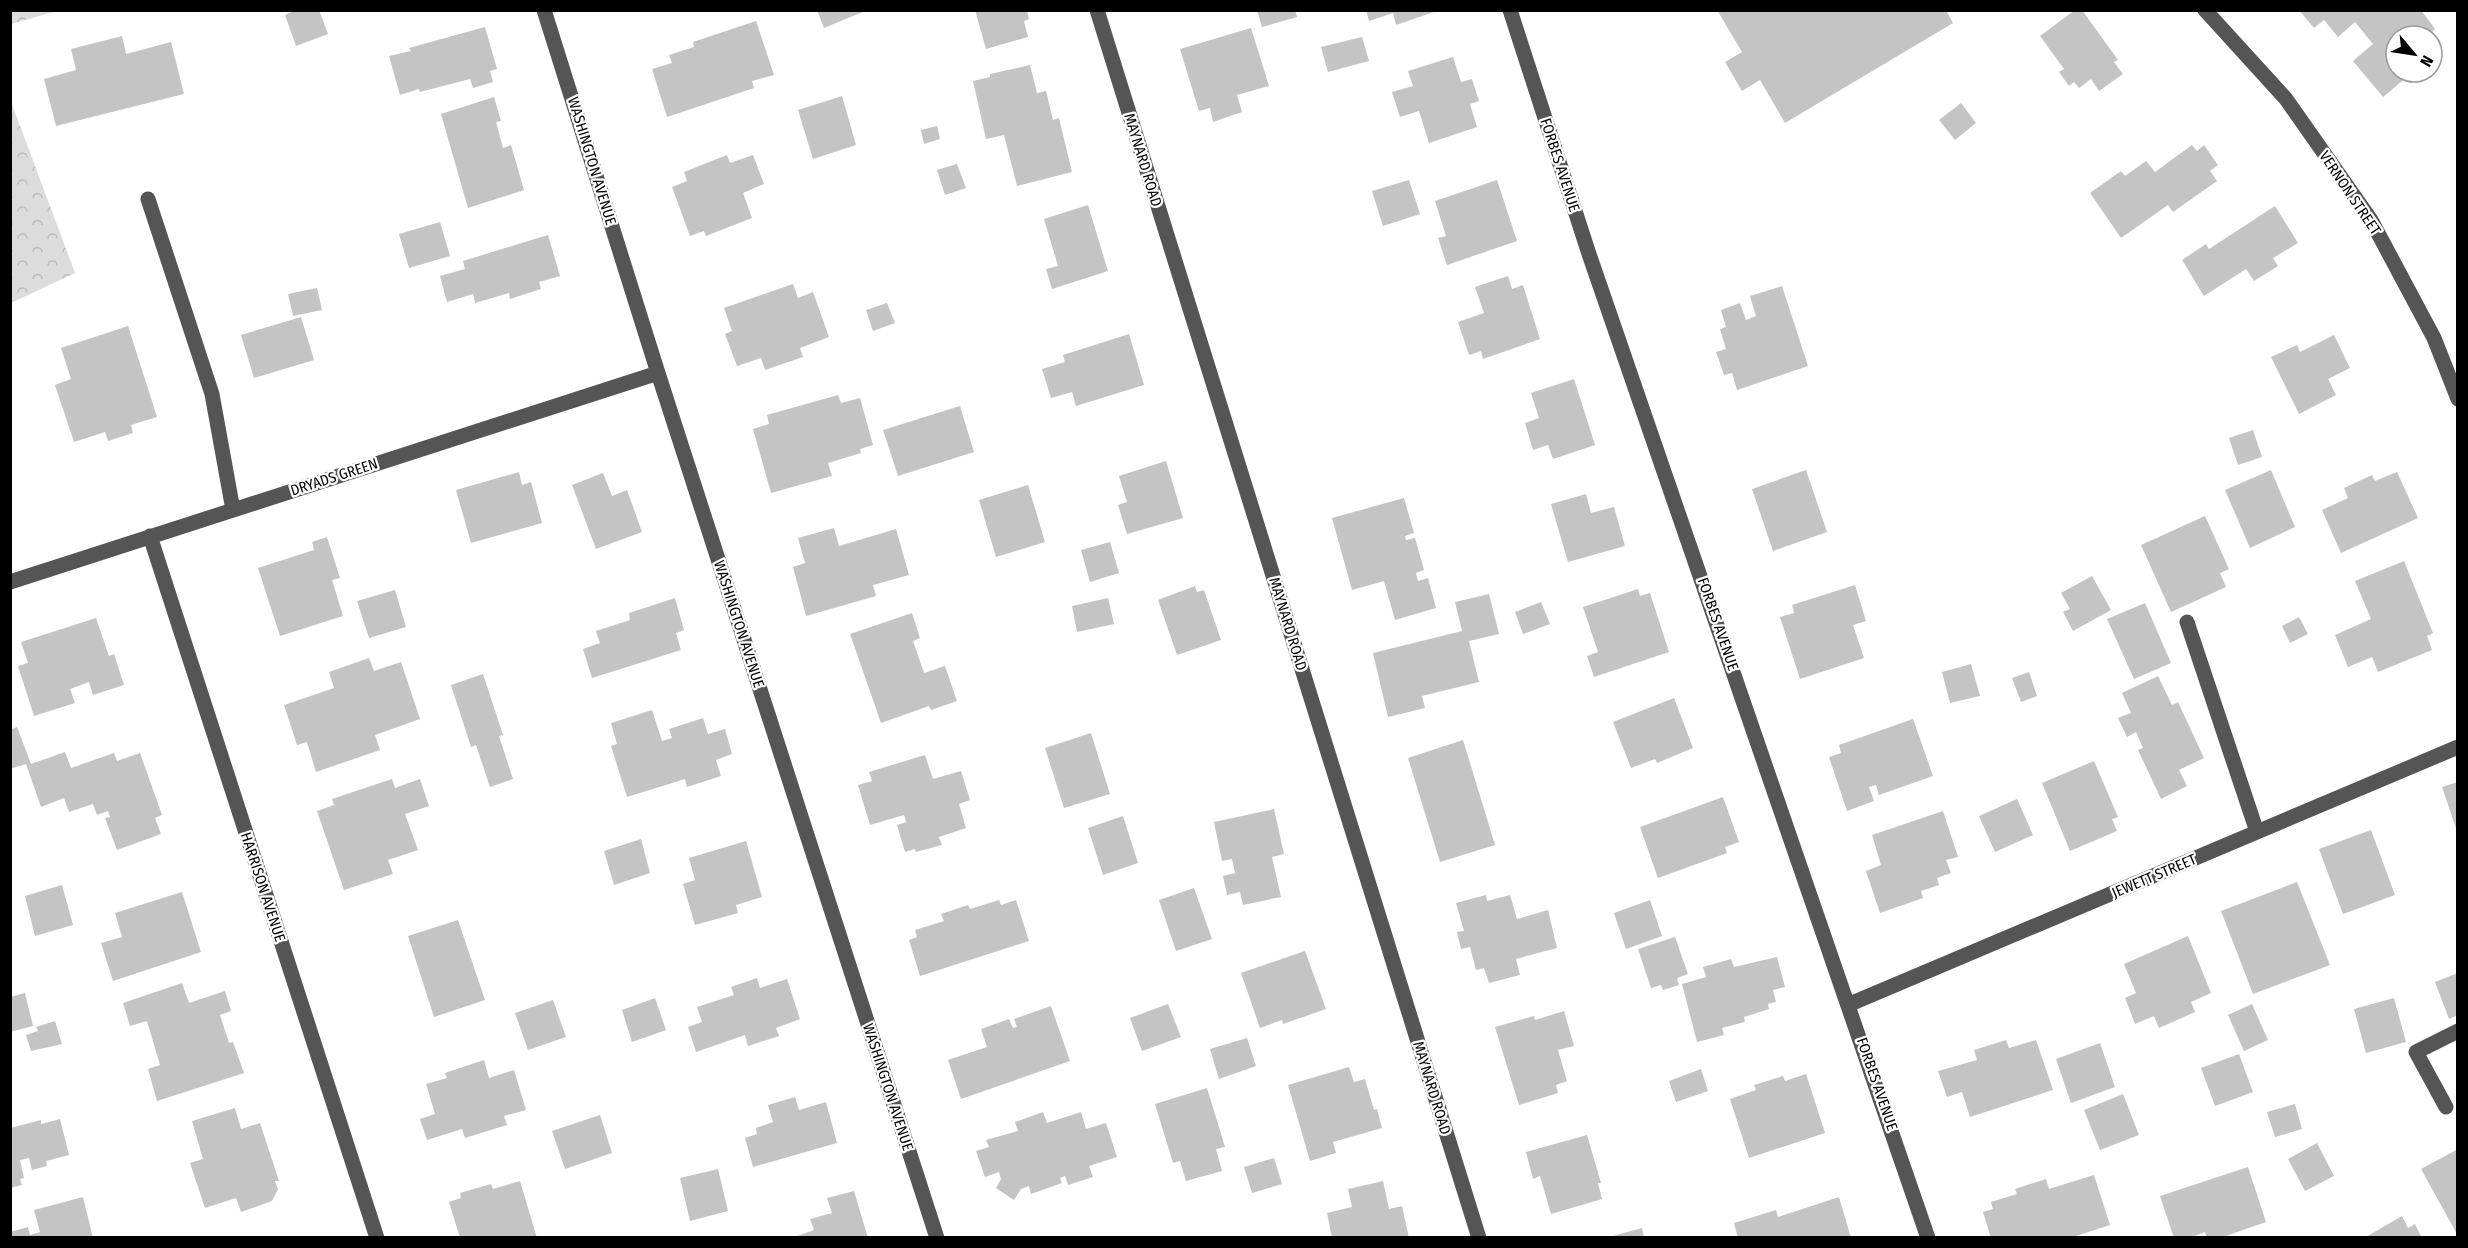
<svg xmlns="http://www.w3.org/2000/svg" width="2468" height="1248" font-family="'Fira Sans Condensed',sans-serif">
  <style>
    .forest { fill: url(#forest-crowns) }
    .building { fill: #c4c4c4 }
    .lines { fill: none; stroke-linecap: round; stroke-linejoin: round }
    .minor { stroke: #555; stroke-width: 15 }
    .labels { text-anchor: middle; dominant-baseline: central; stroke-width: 4.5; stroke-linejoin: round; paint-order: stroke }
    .street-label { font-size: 15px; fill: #000; stroke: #fff }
  </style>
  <defs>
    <pattern id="forest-crowns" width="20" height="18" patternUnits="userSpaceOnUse" patternTransform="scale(1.5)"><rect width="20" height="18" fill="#dcdcdc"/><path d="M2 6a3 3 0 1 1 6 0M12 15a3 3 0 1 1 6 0" fill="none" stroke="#bbb"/></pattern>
  </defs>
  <rect width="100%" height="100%" fill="#fff"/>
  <path class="forest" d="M 11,10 L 57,10 L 57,11 L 11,24 Z
    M 10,99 L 75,273 L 11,303 L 10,303 Z"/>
  <path class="building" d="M 296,10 L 319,10 L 328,34 L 296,46 L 285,15 Z
    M 817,10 L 865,10 L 865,11 L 824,28 Z
    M 975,10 L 1027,10 L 1029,19 L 1024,21 L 1028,37 L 986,49 Z
    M 1257,10 L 1295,10 L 1297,17 L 1262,27 Z
    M 1366,10 L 1436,10 L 1437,11 L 1396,25 L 1393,13 L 1369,21 Z
    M 1717,10 L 1946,10 L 1953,23 L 1785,123 L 1760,80 L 1742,91 L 1725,62 L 1742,52 Z
    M 2075,10 L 2082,10 L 2118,60 L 2114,62 L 2123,74 L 2099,91 L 2091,79 L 2079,88 L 2074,82 L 2069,86 L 2059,72 L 2064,69 L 2040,36 Z
    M 2299,10 L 2421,10 L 2435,29 L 2427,36 L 2396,36 L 2396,72 L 2413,72 L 2383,97 L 2353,61 L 2373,44 L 2355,22 L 2338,37 L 2324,20 L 2314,28 Z
    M 756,21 L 774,75 L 752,81 L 754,88 L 667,117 L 652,69 L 672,63 L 669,55 L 694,47 L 693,42 Z
    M 485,27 L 497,69 L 490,71 L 493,82 L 473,88 L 470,79 L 420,92 L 419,89 L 400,95 L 389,56 L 411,51 L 409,48 Z
    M 1251,28 L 1269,86 L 1237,95 L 1242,112 L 1213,122 L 1210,108 L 1199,111 L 1180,49 Z
    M 122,36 L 126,54 L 171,42 L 184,94 L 56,126 L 44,79 L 76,70 L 71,49 Z
    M 1362,37 L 1369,61 L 1328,72 L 1321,47 Z
    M 1453,57 L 1461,82 L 1472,79 L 1479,101 L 1470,104 L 1477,127 L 1429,143 L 1419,111 L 1400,117 L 1392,92 L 1413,86 L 1408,71 Z
    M 1030,65 L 1037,93 L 1046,91 L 1053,120 L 1059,118 L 1072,172 L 1017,186 L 1004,135 L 986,139 L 973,81 L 990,77 L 990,74 Z
    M 842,96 L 856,145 L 813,159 L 798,110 Z
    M 494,97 L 501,121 L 496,122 L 503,148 L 511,145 L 524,190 L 468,208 L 441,114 Z
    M 1961,103 L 1976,123 L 1955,140 L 1939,120 Z
    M 937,126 L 940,139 L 924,144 L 921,130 Z
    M 2192,145 L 2197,151 L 2204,145 L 2218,165 L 2210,171 L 2217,181 L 2173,212 L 2168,205 L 2121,238 L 2090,193 L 2121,171 L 2125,176 L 2146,161 L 2155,172 Z
    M 727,155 L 730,163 L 753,155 L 764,184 L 743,193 L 752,218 L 706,236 L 704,231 L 690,236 L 672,187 L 687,181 L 684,172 Z
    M 957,164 L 966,188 L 945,195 L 937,170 Z
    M 1409,180 L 1420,214 L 1383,226 L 1372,191 Z
    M 1497,180 L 1517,241 L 1447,265 L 1438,238 L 1446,236 L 1435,201 Z
    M 1088,205 L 1108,271 L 1052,289 L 1046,269 L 1058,266 L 1044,219 Z
    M 2275,206 L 2298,243 L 2273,258 L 2278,266 L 2254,281 L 2246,269 L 2204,296 L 2182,260 L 2206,244 L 2209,249 Z
    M 440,222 L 450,256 L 409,268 L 399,234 Z
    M 548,235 L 560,276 L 539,282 L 541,289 L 510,299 L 509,293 L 475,303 L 473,294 L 447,302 L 440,276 L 465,269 L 463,261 Z
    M 1508,276 L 1512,289 L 1523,285 L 1540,339 L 1483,359 L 1481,351 L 1469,355 L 1458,322 L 1484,313 L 1475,287 Z
    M 793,284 L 798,298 L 813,292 L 829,337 L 800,348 L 803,357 L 765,370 L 761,358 L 737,366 L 725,334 L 732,331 L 724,308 Z
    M 1782,286 L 1808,366 L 1737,390 L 1732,373 L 1724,375 L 1716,352 L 1726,349 L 1720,329 L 1726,327 L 1721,310 L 1740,303 L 1746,320 L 1756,316 L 1750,296 Z
    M 317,288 L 322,310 L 293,316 L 288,294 Z
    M 887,303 L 895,323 L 873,331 L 866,310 Z
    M 301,317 L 314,360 L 254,378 L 241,335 Z
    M 128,326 L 157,417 L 131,425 L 133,433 L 108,441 L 105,432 L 74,442 L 55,385 L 71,379 L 61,348 Z
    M 1129,334 L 1144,385 L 1076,406 L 1072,392 L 1051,398 L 1042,369 L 1065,362 L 1063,355 Z
    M 2334,335 L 2350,368 L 2328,379 L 2336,395 L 2299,414 L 2271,357 L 2297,345 L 2300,352 Z
    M 1574,379 L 1595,445 L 1553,459 L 1548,445 L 1533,450 L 1525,423 L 1539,418 L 1531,393 Z
    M 838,395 L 841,403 L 860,398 L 873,445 L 860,449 L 861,453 L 828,463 L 832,476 L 771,493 L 753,429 L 769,424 L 767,415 Z
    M 960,406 L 974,452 L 898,476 L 883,430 Z
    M 2253,430 L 2262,457 L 2238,465 L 2229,438 Z
    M 1166,461 L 1183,518 L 1127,534 L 1118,505 L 1127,502 L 1119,476 Z
    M 1806,470 L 1827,532 L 1773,551 L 1752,489 Z
    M 2271,470 L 2295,527 L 2250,548 L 2225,490 Z
    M 519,472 L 522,485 L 531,482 L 542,523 L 471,543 L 456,490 Z
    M 2397,472 L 2418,518 L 2341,553 L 2322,510 L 2348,498 L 2344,488 L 2372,475 L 2375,481 Z
    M 603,473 L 612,496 L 627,490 L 642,532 L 596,549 L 572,485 Z
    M 1028,485 L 1045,542 L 996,557 L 979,500 Z
    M 1586,494 L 1591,513 L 1614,507 L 1625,546 L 1568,562 L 1551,504 Z
    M 1404,498 L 1414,533 L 1405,536 L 1406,540 L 1415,538 L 1424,570 L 1416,573 L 1418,581 L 1428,578 L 1436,608 L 1395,620 L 1384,581 L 1352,590 L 1332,518 Z
    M 2205,516 L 2229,569 L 2220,573 L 2226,587 L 2171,612 L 2141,545 Z
    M 834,528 L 839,546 L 896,529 L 909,575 L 873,585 L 876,596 L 806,616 L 793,567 L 805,563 L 798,538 Z
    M 327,537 L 340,578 L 332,580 L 343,616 L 280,636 L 258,568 L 314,550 L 312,542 Z
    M 1110,542 L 1119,573 L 1090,582 L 1081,550 Z
    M 2404,561 L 2433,633 L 2427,636 L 2432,650 L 2378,672 L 2372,657 L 2348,667 L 2335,635 L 2371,619 L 2355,581 Z
    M 2092,576 L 2111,610 L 2073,631 L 2063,612 L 2070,609 L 2061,593 Z
    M 1855,585 L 1866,621 L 1853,625 L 1864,658 L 1800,679 L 1780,617 L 1794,613 L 1792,605 Z
    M 1195,586 L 1197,592 L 1204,590 L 1221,640 L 1177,655 L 1158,600 Z
    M 1638,589 L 1640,596 L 1650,593 L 1669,652 L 1594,677 L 1587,656 L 1598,652 L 1583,607 Z
    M 395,590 L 406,627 L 369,638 L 357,601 Z
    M 1489,594 L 1499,634 L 1469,641 L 1479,682 L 1422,696 L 1425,708 L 1388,717 L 1373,653 L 1462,631 L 1455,602 Z
    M 675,598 L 684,630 L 676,633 L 681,650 L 592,678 L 583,649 L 600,643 L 596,631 L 630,620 L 629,613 Z
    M 1108,598 L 1114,624 L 1077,632 L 1072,606 Z
    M 1541,602 L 1550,624 L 1523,634 L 1515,612 Z
    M 2145,603 L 2171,663 L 2134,679 L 2107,619 Z
    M 912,613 L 920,638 L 913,641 L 924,673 L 945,666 L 957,701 L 931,710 L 929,706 L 881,723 L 850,634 Z
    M 2299,617 L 2308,634 L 2290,643 L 2282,626 Z
    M 96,618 L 109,656 L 114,654 L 124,685 L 93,695 L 89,682 L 70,689 L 75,703 L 34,716 L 18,666 L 28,663 L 21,642 Z
    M 369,658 L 374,671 L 401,662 L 420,719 L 375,735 L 380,750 L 316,772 L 307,742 L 297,745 L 284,705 L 334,688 L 329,672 Z
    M 1971,664 L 1980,696 L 1950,703 L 1942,672 Z
    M 2029,672 L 2037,696 L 2021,702 L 2012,678 Z
    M 483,674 L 503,735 L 499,736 L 513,779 L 490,787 L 476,745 L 471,747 L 451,685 Z
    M 2158,676 L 2172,705 L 2178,702 L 2204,758 L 2179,770 L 2187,786 L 2161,799 L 2138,750 L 2143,748 L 2136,732 L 2127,737 L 2118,718 L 2131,713 L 2122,693 Z
    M 1674,698 L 1693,748 L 1657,763 L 1655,759 L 1631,768 L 1613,722 Z
    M 652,710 L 662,741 L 672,738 L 669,729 L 703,718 L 708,734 L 725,729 L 732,754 L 716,760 L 721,776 L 687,787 L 685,779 L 627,797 L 611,746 L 617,744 L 611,723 Z
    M 1913,719 L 1933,776 L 1879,795 L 1876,785 L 1869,787 L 1874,801 L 1847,811 L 1829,757 L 1841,753 L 1839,745 Z
    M 17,727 L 31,764 L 65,752 L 71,768 L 114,753 L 117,761 L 140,753 L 162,815 L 155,818 L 161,834 L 117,850 L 105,818 L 110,817 L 108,811 L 97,815 L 93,804 L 69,812 L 64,798 L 41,807 L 26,764 L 10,769 L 10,730 Z
    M 1091,733 L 1110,794 L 1064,808 L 1045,748 Z
    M 1463,740 L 1495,845 L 1440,862 L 1408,758 Z
    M 925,755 L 933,779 L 961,771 L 970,800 L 959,804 L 966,828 L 939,837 L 942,845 L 916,852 L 915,849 L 905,852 L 897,825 L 906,822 L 904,815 L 870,825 L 858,785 L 872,781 L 869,772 Z
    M 2094,761 L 2118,817 L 2112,819 L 2117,831 L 2070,851 L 2042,783 Z
    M 392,779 L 395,788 L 420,779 L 429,806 L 405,814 L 418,850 L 388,860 L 393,874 L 344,890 L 317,811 L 334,805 L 332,799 Z
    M 2458,782 L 2458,831 L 2457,831 L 2442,787 Z
    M 1723,797 L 1739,842 L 1725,847 L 1727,853 L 1658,878 L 1640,827 Z
    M 2017,799 L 2033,835 L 1995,852 L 1979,816 Z
    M 1274,809 L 1284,854 L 1272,857 L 1281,897 L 1243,905 L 1240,892 L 1227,895 L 1223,876 L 1235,873 L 1232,859 L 1222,861 L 1214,822 Z
    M 1943,811 L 1958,857 L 1946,860 L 1951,873 L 1937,878 L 1939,885 L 1921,891 L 1923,898 L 1880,913 L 1866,871 L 1881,865 L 1872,835 Z
    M 1123,816 L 1138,863 L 1103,875 L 1088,828 Z
    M 2371,830 L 2395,895 L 2343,914 L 2319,849 Z
    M 641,839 L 650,873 L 614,885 L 604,851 Z
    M 746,841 L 762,897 L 736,905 L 738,913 L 695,925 L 683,884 L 695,880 L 689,858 Z
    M 2297,882 L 2330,965 L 2253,994 L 2221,911 Z
    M 62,885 L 73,925 L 35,936 L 25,896 Z
    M 1194,888 L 1212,939 L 1176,951 L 1159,900 Z
    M 182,892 L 201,952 L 113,981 L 101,943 L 122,937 L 115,913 Z
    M 1486,895 L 1487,901 L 1510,895 L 1517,919 L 1548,910 L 1557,948 L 1516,959 L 1520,975 L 1489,983 L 1484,968 L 1476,970 L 1470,947 L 1461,949 L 1457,932 L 1464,931 L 1456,903 Z
    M 999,900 L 1001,905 L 1016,900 L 1029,941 L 920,976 L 909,940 L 917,937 L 915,930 L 944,921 L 941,914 L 968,905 L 970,909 Z
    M 1650,900 L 1662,936 L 1626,949 L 1614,913 Z
    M 458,920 L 485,1000 L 434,1017 L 408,936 Z
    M 2188,936 L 2211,993 L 2191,1002 L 2195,1012 L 2159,1028 L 2154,1016 L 2135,1024 L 2125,998 L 2136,993 L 2124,964 Z
    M 1675,937 L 1688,974 L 1677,978 L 1679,985 L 1663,990 L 1661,985 L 1651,988 L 1638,949 Z
    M 1305,951 L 1326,1009 L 1283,1024 L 1282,1020 L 1260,1028 L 1241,973 Z
    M 1777,957 L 1785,987 L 1773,990 L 1776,1002 L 1768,1004 L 1769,1009 L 1744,1017 L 1745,1022 L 1722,1028 L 1724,1035 L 1697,1042 L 1682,984 L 1706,977 L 1703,967 L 1731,959 L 1734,967 Z
    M 2458,973 L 2458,1015 L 2449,1019 L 2435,982 Z
    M 757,978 L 760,988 L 787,979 L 800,1019 L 776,1028 L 779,1036 L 748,1046 L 745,1035 L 696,1052 L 688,1027 L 702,1022 L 697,1007 L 734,995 L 731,987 Z
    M 182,983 L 189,1003 L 225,991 L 231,1011 L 220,1015 L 229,1043 L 233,1042 L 244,1073 L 157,1101 L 148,1069 L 160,1065 L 147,1021 L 130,1026 L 123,1003 Z
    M 25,993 L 33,1026 L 10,1032 L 10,997 Z
    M 655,998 L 666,1030 L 632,1042 L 622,1010 Z
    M 2394,998 L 2406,1042 L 2366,1053 L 2354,1009 Z
    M 553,1000 L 566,1037 L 528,1050 L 515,1013 Z
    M 1168,1004 L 1181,1037 L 1142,1051 L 1130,1018 Z
    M 2252,1004 L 2268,1040 L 2244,1051 L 2228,1015 Z
    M 1051,1006 L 1070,1061 L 961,1099 L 948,1060 L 987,1047 L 981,1029 L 1009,1019 L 1013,1028 L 1017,1027 L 1014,1019 Z
    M 1564,1011 L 1574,1046 L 1558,1050 L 1567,1081 L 1556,1085 L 1558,1093 L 1519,1105 L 1495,1027 L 1534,1016 L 1535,1020 Z
    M 55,1021 L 62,1044 L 31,1051 L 26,1035 L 38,1031 L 36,1027 Z
    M 1247,1038 L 1256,1066 L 1219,1079 L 1210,1049 Z
    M 2006,1040 L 2009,1048 L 2036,1040 L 2053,1090 L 1970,1117 L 1962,1092 L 1947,1097 L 1938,1071 L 1977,1060 L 1974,1050 Z
    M 2100,1043 L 2115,1087 L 2071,1103 L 2056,1059 Z
    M 2239,1054 L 2253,1092 L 2215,1106 L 2201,1068 Z
    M 484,1060 L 489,1078 L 514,1070 L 526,1110 L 504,1116 L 507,1125 L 465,1138 L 462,1129 L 427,1140 L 420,1119 L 435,1114 L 426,1084 L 447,1078 L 445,1073 Z
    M 1349,1067 L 1354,1082 L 1365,1079 L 1374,1110 L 1377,1109 L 1382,1128 L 1333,1142 L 1336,1153 L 1310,1161 L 1288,1085 Z
    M 1701,1069 L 1708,1091 L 1676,1102 L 1669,1081 Z
    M 1806,1074 L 1825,1133 L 1749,1158 L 1730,1099 L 1756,1090 L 1754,1085 L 1783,1076 L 1785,1081 Z
    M 1207,1088 L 1225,1147 L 1216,1149 L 1222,1171 L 1186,1181 L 1180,1161 L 1173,1163 L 1155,1104 Z
    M 2123,1094 L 2139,1135 L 2100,1150 L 2084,1110 Z
    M 795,1097 L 799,1110 L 826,1102 L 837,1143 L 753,1167 L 745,1138 L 757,1134 L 756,1128 L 773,1122 L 768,1105 Z
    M 2295,1104 L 2302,1129 L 2275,1137 L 2267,1112 Z
    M 235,1108 L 241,1129 L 260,1123 L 279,1181 L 275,1181 L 278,1189 L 272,1201 L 241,1212 L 236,1198 L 205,1208 L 190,1163 L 203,1159 L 192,1121 Z
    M 1043,1112 L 1047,1123 L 1081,1112 L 1086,1129 L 1106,1123 L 1117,1157 L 1089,1166 L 1093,1177 L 1068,1185 L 1065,1176 L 1060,1178 L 1062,1183 L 1031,1194 L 1029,1186 L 1021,1189 L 1014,1200 L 996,1188 L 1001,1179 L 999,1172 L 985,1177 L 976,1151 L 989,1147 L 986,1140 L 1018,1131 L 1015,1122 Z
    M 600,1115 L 612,1153 L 565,1169 L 552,1131 Z
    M 60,1119 L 69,1155 L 46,1161 L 47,1166 L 32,1170 L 29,1158 L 20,1160 L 24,1178 L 20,1179 L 22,1185 L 10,1188 L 10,1128 L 41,1120 L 41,1124 Z
    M 1587,1135 L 1601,1183 L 1598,1183 L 1602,1199 L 1551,1214 L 1540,1176 L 1533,1179 L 1526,1152 Z
    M 2317,1143 L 2334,1176 L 2305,1191 L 2288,1159 Z
    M 2458,1149 L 2458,1236 L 2421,1169 Z
    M 1274,1158 L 1282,1184 L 1252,1193 L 1244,1167 Z
    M 2248,1167 L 2266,1222 L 2220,1238 L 2207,1238 L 2205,1232 L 2189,1238 L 2174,1238 L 2160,1196 Z
    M 718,1169 L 728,1211 L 690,1221 L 680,1178 Z
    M 2094,1175 L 2110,1225 L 2070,1238 L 1991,1238 L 1983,1212 L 1993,1209 L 1991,1202 L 2017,1194 L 2015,1189 L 2046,1179 L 2049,1189 Z
    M 520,1181 L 537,1238 L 460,1238 L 449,1202 L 461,1198 L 460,1193 L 491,1184 L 493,1189 Z
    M 1383,1181 L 1389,1209 L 1402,1206 L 1409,1238 L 1332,1238 L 1327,1213 L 1352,1207 L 1348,1189 Z
    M 854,1191 L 868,1238 L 792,1238 L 814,1230 L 810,1219 L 832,1213 L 827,1198 Z
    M 83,1197 L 93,1238 L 10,1238 L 10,1232 L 28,1227 L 30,1235 L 40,1232 L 34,1210 Z
    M 1839,1197 L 1851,1238 L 1738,1238 L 1734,1223 L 1776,1210 L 1778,1217 Z
    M 2402,1216 L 2408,1228 L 2415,1224 L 2422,1238 L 2364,1238 Z
    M 1642,1228 L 1644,1238 L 1609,1238 L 1609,1237 Z"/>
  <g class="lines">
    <path class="minor" d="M 544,10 L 658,373 L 937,1238
      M 1097,10 L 1479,1238
      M 1510,10 L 1589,254 L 1928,1238
      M 2205,10 L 2286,99 L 2371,220 L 2434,338 L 2458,399
      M 148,199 L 212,394 L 233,510
      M 150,536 L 377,1238
      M 10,582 L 658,373
      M 2187,622 L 2257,832
      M 1850,1004 L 2458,747
      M 2446,1107 L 2416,1052 L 2458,1031"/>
  </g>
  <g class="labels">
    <g class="street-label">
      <text transform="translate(1143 160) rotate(73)">MAYNARD ROAD</text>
      <text transform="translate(592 161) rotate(73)">WASHINGTON AVENUE</text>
      <text transform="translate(1560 165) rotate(72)">FORBES AVENUE</text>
      <text transform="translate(2350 193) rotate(56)">VERNON STREET</text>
      <text transform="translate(334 477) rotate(-18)">DRYADS GREEN</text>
      <text transform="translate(739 624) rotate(72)">WASHINGTON AVENUE</text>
      <text transform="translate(1288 624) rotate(73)">MAYNARD ROAD</text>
      <text transform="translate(1718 624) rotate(71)">FORBES AVENUE</text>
      <text transform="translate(2154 876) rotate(-23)">JEWETT STREET</text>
      <text transform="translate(263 887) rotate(72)">HARRISON AVENUE</text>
      <text transform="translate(1877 1084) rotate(71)">FORBES AVENUE</text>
      <text transform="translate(888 1087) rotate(72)">WASHINGTON AVENUE</text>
      <text transform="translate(1432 1088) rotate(73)">MAYNARD ROAD</text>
    </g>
  </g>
  <rect width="2468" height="1248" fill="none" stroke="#000000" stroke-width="24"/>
  <g transform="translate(2414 54) rotate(119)"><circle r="28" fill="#ffffff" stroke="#999999" stroke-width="1.5"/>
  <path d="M0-4.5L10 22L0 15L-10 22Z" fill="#000000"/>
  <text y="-9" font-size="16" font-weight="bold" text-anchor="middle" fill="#000000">N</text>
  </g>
</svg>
